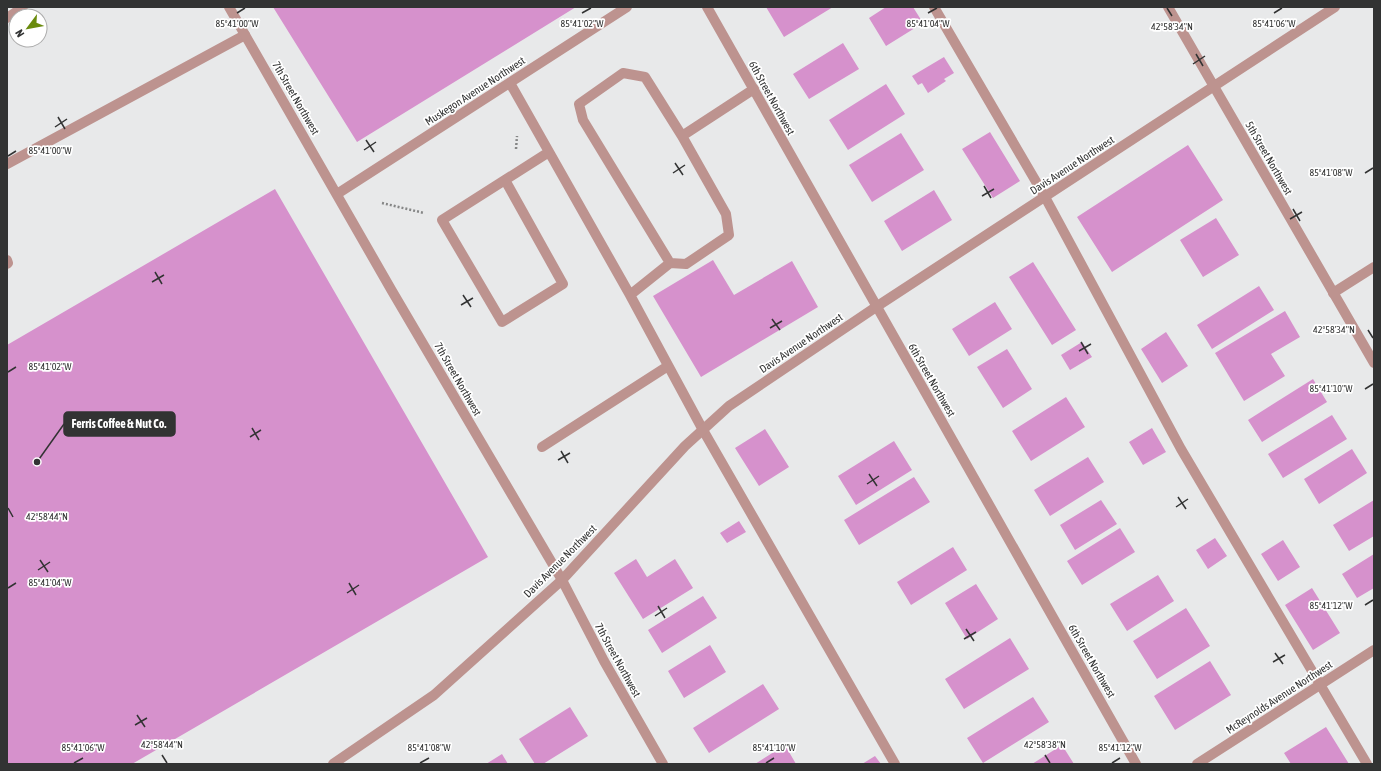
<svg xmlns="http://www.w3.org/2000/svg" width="1381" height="771" font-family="'Asap Condensed',sans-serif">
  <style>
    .building { fill: #d691cc }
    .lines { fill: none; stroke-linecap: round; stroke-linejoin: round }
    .path { stroke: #858686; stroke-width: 2.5; stroke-dasharray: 2 2; stroke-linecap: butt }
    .service { stroke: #bd938f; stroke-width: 10 }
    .minor { stroke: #bd938f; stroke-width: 10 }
    .tertiary { stroke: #bd938f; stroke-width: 10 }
    .ticks { fill: none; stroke: #323333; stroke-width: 1.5 }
    .labels { text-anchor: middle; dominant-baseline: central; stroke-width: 3.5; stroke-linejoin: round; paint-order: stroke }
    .street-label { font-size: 11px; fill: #323333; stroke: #fff }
    .ticks-label { font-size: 10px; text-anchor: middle; fill: #323333; stroke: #fff; stroke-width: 3.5; stroke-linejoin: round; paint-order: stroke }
    .leader { fill: none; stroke: #323333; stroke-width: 1.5 }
    .callout-dot { fill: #323333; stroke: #fff; stroke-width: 1.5 }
    .callout { fill: #323333; stroke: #323333; stroke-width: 1.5 }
    .callout-label { font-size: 12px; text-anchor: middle; font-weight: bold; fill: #fff }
  </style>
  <rect width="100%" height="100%" fill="#e8e9ea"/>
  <path class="building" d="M 273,7 L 576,7 L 357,142 Z
    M 766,7 L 833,7 L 784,37 Z
    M 886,7 L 913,7 L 923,23 L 886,46 L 869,18 Z
    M 843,43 L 859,69 L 809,99 L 793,74 Z
    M 944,57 L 954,73 L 944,79 L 946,81 L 928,93 L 922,83 L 918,85 L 912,76 Z
    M 886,84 L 905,114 L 848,150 L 829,120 Z
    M 990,132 L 1020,181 L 993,198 L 962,149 Z
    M 901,133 L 924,170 L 872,202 L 849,165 Z
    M 1188,145 L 1223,200 L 1112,272 L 1077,217 Z
    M 275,189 L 488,557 L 132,764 L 7,764 L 7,345 Z
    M 934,190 L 952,220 L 902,251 L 884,221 Z
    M 1216,218 L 1239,255 L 1203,277 L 1180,240 Z
    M 713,260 L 734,295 L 792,261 L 818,307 L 701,377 L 653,296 Z
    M 1033,262 L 1076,330 L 1052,345 L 1009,277 Z
    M 1259,286 L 1274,310 L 1212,349 L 1197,325 Z
    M 995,302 L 1012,329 L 969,356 L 952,329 Z
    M 1285,311 L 1300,337 L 1271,354 L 1285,376 L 1244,401 L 1215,353 Z
    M 1166,332 L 1188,366 L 1162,383 L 1141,349 Z
    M 1082,342 L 1092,357 L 1070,370 L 1061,355 Z
    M 1007,349 L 1032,389 L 1003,408 L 977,367 Z
    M 1313,379 L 1327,402 L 1262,442 L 1248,420 Z
    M 1066,397 L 1085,427 L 1031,461 L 1012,431 Z
    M 1332,415 L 1347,439 L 1283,478 L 1268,454 Z
    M 1152,428 L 1166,452 L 1143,465 L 1129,442 Z
    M 765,429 L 789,467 L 759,486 L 735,448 Z
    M 894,441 L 912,470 L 856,505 L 838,476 Z
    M 1352,449 L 1367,473 L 1319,504 L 1304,479 Z
    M 1088,457 L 1104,482 L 1050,516 L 1034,490 Z
    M 914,477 L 930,502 L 859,545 L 844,520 Z
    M 1101,500 L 1117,524 L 1075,550 L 1060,525 Z
    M 1374,500 L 1374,536 L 1349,551 L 1333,525 Z
    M 739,521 L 746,532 L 727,543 L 720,533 Z
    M 1120,528 L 1135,552 L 1082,585 L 1067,561 Z
    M 1215,538 L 1227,556 L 1208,569 L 1196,550 Z
    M 1283,540 L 1300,567 L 1278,581 L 1261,554 Z
    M 953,547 L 967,570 L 911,605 L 897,582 Z
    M 1374,554 L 1374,588 L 1357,598 L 1342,574 Z
    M 636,559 L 647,577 L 675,559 L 693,588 L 643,619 L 614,573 Z
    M 1158,575 L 1174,601 L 1127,631 L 1110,604 Z
    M 976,584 L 998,619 L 967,639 L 945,603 Z
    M 1312,588 L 1340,633 L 1313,650 L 1285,605 Z
    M 703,596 L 717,618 L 662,653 L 648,630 Z
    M 1186,608 L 1210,646 L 1157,679 L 1133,641 Z
    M 1010,638 L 1029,669 L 964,709 L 945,679 Z
    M 710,645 L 726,672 L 684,698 L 668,671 Z
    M 1210,661 L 1231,695 L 1175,730 L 1154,696 Z
    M 763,684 L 779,709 L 709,753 L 693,728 Z
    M 1033,697 L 1049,722 L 983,763 L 967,738 Z
    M 570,707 L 588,736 L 543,764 L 535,764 L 519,739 Z
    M 1326,727 L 1349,764 L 1291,764 L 1284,753 Z
    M 785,745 L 796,764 L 755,764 Z
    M 1062,745 L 1074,764 L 1032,764 Z
    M 502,754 L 508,764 L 486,764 Z
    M 875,756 L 881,764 L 862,764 Z"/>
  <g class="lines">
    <path class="path" d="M 516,149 L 517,136
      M 382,203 L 424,213"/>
    <path class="service" d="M 934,7 L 1045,197 L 1181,449 L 1367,764
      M 510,83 L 630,295
      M 682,136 L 726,214 L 729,235 L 686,264 L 670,263 L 583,120 L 579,104 L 623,73 L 645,77 L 682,136 L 754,89
      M 7,164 L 245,35
      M 505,180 L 563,284 L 502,322 L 442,220 L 549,152
      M 7,260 L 8,263 L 7,264
      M 670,263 L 630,295 L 703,430 L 895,764
      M 1333,293 L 1374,267
      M 542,447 L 668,366"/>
    <path class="minor" d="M 229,7 L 392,291 L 562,580 L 604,661 L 663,764
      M 1168,7 L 1374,363
      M 337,194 L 627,7
      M 333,764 L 434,695 L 562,580 L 685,446 L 729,406 L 876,307 L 1335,7
      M 1197,764 L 1374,650"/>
    <path class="tertiary" d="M 707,7 L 1136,764
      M 7,18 L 23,7"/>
  </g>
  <path class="ticks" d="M 1167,8 L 1172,16M 237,13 L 245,8M 582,13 L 591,8M 928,13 L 937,8M 1274,13 L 1282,8M 1196,54 L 1203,66M 1193,64 L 1205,56M 58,117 L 65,129M 55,127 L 67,119M 366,140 L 374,152M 364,150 L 376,142M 8,156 L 16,151M 675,163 L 683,175M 673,173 L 685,165M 1365,173 L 1373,168M 984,186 L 991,198M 982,196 L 994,189M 1293,209 L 1300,221M 1290,219 L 1302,212M 155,272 L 162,284M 152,282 L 164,275M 463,295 L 471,307M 461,305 L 473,298M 772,319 L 780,330M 770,328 L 782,321M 1368,330 L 1373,338M 1081,342 L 1088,354M 1079,351 L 1091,344M 8,372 L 16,367M 1365,389 L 1373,384M 252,428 L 259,440M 250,437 L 261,430M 561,451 L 568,463M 558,460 L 570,453M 869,474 L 877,486M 867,484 L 879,476M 1178,497 L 1186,509M 1176,507 L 1188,499M 8,508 L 13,517M 40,560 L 48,572M 38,570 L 50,562M 349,583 L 356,595M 8,588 L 16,583M 347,593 L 359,585M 1365,605 L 1373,600M 658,606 L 665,618M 655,616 L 667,608M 966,629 L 974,641M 964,639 L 976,632M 1275,653 L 1283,664M 1273,662 L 1285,655M 137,715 L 145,727M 135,725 L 147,718M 162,755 L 167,763M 1045,755 L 1050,763M 74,763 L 83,758M 420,763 L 429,758M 766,763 L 774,758M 1112,763 L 1120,758"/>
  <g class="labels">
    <g class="street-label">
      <text transform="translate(475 91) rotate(-33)">Muskegon Avenue Northwest</text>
      <text transform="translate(296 98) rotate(60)">7th Street Northwest</text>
      <text transform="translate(772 98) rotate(61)">6th Street Northwest</text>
      <text transform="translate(1269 158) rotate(60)">5th Street Northwest</text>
      <text transform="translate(1072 165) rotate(-33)">Davis Avenue Northwest</text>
      <text transform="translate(801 343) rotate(-34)">Davis Avenue Northwest</text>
      <text transform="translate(458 379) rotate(60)">7th Street Northwest</text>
      <text transform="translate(932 380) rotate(60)">6th Street Northwest</text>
      <text transform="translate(560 561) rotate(-45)">Davis Avenue Northwest</text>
      <text transform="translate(618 660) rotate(61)">7th Street Northwest</text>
      <text transform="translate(1092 661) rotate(60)">6th Street Northwest</text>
      <text transform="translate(1279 697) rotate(-33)">McReynolds Avenue Northwest</text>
    </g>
  </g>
  <g class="ticks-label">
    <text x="1274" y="27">85°41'06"W</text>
    <text x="237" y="27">85°41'00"W</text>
    <text x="582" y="27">85°41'02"W</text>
    <text x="928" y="27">85°41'04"W</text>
    <text x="1172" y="30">42°58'34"N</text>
    <text x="50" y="154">85°41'00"W</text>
    <text x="1331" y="176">85°41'08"W</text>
    <text x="1334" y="333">42°58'34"N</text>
    <text x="50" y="370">85°41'02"W</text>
    <text x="1331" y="392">85°41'10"W</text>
    <text x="47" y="520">42°58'44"N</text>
    <text x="50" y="586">85°41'04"W</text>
    <text x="1331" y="609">85°41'12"W</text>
    <text x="162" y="748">42°58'44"N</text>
    <text x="1045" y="748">42°58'38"N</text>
    <text x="83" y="751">85°41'06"W</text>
    <text x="429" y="751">85°41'08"W</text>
    <text x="774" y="751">85°41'10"W</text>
    <text x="1120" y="751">85°41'12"W</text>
  </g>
  <path class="leader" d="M37 462L64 424"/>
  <circle class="callout-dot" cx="37" cy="462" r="4"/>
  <rect class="callout" x="64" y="412" width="111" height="24" rx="4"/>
  <g class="callout-label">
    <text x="119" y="428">Ferris Coffee &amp; Nut Co.</text>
  </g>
  <rect width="1381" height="771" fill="none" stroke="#323333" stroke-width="16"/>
  <g transform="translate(28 28) rotate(238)"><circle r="19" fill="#ffffff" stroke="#adadad"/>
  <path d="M0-3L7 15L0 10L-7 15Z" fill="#6a8b0d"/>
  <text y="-6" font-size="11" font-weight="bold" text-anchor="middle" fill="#323333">N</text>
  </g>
</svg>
